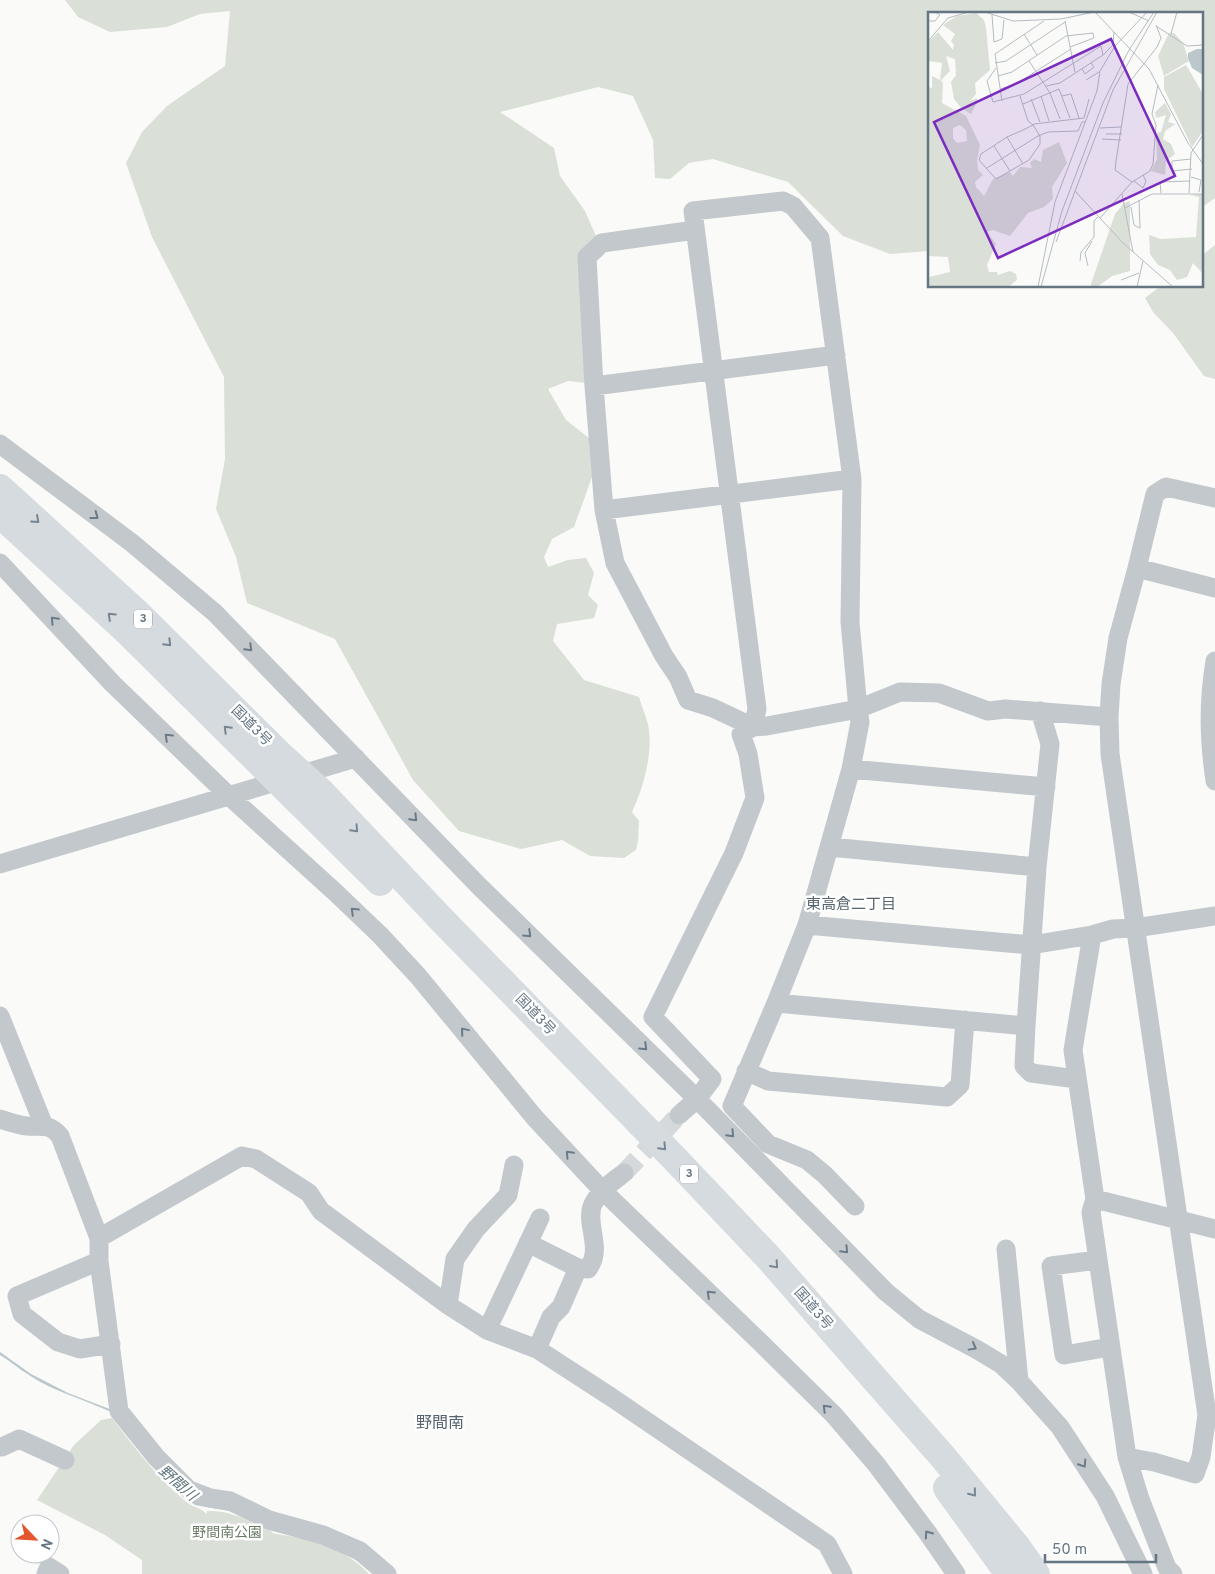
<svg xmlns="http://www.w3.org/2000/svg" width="1215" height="1574" font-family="Overpass,'Noto Sans JP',sans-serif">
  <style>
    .green { fill: #dadfd7 }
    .water { fill: #bbc7cb }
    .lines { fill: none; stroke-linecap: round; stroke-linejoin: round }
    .minor-tunnel { stroke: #d5d9db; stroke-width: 19; stroke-dasharray: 19 9; stroke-linecap: butt }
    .minor { stroke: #c3c8cc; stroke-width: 19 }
    .highway { stroke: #d6dbdf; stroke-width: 28 }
    .oneway { stroke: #6a7a87 }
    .oneway2 { stroke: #768591 }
    .labels { text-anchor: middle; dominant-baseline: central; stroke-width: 5; stroke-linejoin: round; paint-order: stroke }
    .shield { fill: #fff; stroke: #939fa8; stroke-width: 1 }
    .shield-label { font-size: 12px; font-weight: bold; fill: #657683 }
    .street-label { font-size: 14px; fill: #657683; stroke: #fff }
    .park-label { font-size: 14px; fill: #687a64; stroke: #fff }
    .neighbourhood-label { font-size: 15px; fill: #57646e; stroke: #fff }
    .water-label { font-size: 15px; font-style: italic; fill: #60757c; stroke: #fff }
    .quarter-label { font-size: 16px; fill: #57646e; stroke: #fff }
    .inset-road { fill: none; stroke: #b5bdc2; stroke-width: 1 }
    .view { fill: #7b2cbf; fill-opacity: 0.15; stroke: #7b2cbf; stroke-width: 2.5 }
    .inset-edge { fill: none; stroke: #657683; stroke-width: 2.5 }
  </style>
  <rect width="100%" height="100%" fill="#fafaf8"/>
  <path class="green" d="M 65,0 L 1215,0 L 1215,198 L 1201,208 L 1201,14 L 929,14 L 929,251 L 890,254 L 843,236 L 788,182 L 713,159 L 689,163 L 670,179 L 655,178 L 653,140 L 633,96 L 598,87 L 500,112 L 554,148 L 560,176 L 585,211 L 596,236 L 587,383 L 568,381 L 548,389 L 566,420 L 589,438 L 592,477 L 574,527 L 552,539 L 544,557 L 548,567 L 568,560 L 586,558 L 594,573 L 588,595 L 598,605 L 594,618 L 557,624 L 553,641 L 584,680 L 639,697 C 642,708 648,720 649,731 C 652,758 643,788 632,812 L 639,821 L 638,841 L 636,850 L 624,858 L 590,856 L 562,840 L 521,849 L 459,831 L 413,780 L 335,639 L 247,603 L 236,557 L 216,509 L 225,459 L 224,377 L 152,237 L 126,163 L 142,132 L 167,106 L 225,66 L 230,11 L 200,14 L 167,27 L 110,32 L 78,17 Z
    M 1215,245 L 1215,379 L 1204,376 L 1173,333 L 1153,312 L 1145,298 L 1161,286 L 1201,286 L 1201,256 Z
    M 112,1418 C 134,1447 156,1476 184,1500 C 191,1507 200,1507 207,1514 L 207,1511 C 232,1510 251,1522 273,1532 L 271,1533 C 307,1539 343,1545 369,1574 L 142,1574 L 142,1560 L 105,1535 L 37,1500 L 74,1445 L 101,1420 Z"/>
  <path class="water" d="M 0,1352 L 31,1374 L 68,1393 L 112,1410 L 208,1504 L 339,1543 L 359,1562 L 333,1546 L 235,1512 L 195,1505 L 185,1497 L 111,1412 C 84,1399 54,1392 29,1375 C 19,1369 10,1361 0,1355 Z"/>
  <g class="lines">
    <path class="minor-tunnel" d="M 624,1173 L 679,1115"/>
    <path class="minor" d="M 695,230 L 602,243 L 587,257 L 594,386 L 604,510 L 615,563 L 664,656 L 678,677 L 688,700 L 713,708 L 753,727 L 767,726 L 858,709 L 900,692 L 939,693 L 988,711 L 1006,709 L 1109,717
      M 594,386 L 836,355
      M 0,444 L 132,543 L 215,613 L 479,886 L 697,1099 L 886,1292 L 919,1319 L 976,1349 L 1001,1364 L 1019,1381 L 1060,1427 L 1105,1496 L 1143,1574
      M 604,510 L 852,479
      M 0,563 L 113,684 L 228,795 L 335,892 L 380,935 L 418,976 L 535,1118 L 602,1190 L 759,1341 L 834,1415 L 876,1464 L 927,1532 L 956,1574
      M 1137,568 L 1215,588
      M 1215,661 C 1208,703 1209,739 1215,781
      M 851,769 L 1046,787
      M 830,847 L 1037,867
      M 0,864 L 356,758
      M 807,925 L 1031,945 L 1092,935 L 1113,929 L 1135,928 L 1215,916
      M 1092,935 L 1073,1050 L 1095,1199 L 1091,1212 L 1127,1457 L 1154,1462 L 1195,1474 L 1201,1457 L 1207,1415 L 1110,754 L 1109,717 L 1111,684 L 1118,638 L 1137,568 L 1155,494 L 1166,487 L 1215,498
      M 776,1003 L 1026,1026 L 1037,867 L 1050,744 L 1040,711
      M 0,1016 L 44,1126
      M 1026,1026 L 1024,1066 L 1031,1073 L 1077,1079
      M 746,1071 L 768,1081 L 947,1097 L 960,1085 L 965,1020
      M 679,1115 L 697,1099 L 712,1079 L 653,1017 L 734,853 L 755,798 L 748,754 L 741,734 L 753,727 L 757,709 L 693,211 L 783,201 L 793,206 L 820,238 L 852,479 L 850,622 L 858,709 L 860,722 L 851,769 L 807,925 L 776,1003 L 732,1106 L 768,1144 L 807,1160 L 825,1175 L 855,1206
      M 0,1119 C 9,1122 17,1125 27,1126 C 42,1127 49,1123 60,1136 L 99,1238 L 99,1261 L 119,1411 L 156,1457 L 189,1490 L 210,1498 L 230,1501 L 269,1520 L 323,1535 L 360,1551 L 387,1574
      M 1095,1199 L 1215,1229
      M 99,1238 L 242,1156 L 256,1159 L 309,1193 L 321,1211 L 448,1305 L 487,1330 L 537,1349 L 611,1397 L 827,1544 L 843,1574
      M 528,1243 L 578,1268
      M 1006,1249 L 1019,1381
      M 1098,1260 L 1051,1266 L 1064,1355 L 1110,1347
      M 99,1261 L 17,1296 L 22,1314 L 58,1342 L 80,1349 L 111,1344
      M 448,1305 L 455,1259 L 476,1229 L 508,1195 L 514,1165
      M 487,1330 L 540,1218
      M 537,1349 L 551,1317 L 561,1307 L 578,1268 L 588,1269 C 604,1248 584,1223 593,1204 C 600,1190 612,1182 624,1173
      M 2,1447 L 19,1439 L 65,1460
      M 1127,1457 L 1140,1499 L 1167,1568 L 1173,1574
      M 46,1574 L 49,1567 L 60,1574"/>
    <path class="highway" d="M 0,488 L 136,612 L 280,755 L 322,793 L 443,921 L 676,1160 L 768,1257 L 943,1457 L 1017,1547 L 1036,1574
      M 0,514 L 129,633 L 380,882
      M 947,1488 L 1009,1574"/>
  </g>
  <defs><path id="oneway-chevron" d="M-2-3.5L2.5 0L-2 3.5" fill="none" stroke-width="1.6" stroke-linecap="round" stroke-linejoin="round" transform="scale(1.25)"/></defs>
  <g class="oneway">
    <use href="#oneway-chevron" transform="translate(95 516) rotate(37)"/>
    <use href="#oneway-chevron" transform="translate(54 620) rotate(-133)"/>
    <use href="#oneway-chevron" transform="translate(249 648) rotate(45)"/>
    <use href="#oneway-chevron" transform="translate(168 737) rotate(-136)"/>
    <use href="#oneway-chevron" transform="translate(414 818) rotate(46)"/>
    <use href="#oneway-chevron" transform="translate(354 911) rotate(-136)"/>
    <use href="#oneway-chevron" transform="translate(528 934) rotate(44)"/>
    <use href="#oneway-chevron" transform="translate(464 1031) rotate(-130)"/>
    <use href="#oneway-chevron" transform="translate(644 1047) rotate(44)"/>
    <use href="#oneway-chevron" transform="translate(731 1134) rotate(46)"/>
    <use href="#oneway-chevron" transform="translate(569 1154) rotate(-133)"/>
    <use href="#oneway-chevron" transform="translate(845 1250) rotate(46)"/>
    <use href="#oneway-chevron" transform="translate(710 1294) rotate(-136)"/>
    <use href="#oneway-chevron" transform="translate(973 1347) rotate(29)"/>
    <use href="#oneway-chevron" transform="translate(826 1408) rotate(-135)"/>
    <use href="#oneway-chevron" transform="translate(1083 1464) rotate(57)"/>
    <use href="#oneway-chevron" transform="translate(928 1534) rotate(-125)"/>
  </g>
  <g class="oneway2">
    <use href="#oneway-chevron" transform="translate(36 520) rotate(42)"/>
    <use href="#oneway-chevron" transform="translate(111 616) rotate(-137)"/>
    <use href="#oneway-chevron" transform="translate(168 643) rotate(45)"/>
    <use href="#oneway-chevron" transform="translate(227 729) rotate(-135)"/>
    <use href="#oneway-chevron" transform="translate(355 829) rotate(47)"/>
    <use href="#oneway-chevron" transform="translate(663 1147) rotate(46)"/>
    <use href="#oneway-chevron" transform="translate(775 1265) rotate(49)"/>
    <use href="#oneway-chevron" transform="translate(973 1493) rotate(51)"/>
  </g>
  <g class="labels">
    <g class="shield">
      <rect x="134" y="609.5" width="18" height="19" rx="4"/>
      <rect x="680" y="1164.5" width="18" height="19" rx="4"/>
    </g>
    <g class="shield-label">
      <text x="143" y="619">3</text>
      <text x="689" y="1174">3</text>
    </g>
    <g class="street-label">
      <text transform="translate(251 726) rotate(45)">国道3号</text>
      <text transform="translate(535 1015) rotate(46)">国道3号</text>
      <text transform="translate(813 1309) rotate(49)">国道3号</text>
    </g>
    <g class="park-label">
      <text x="227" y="1533">野間南公園</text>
    </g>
    <g class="neighbourhood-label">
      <text x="851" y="905">東高倉二丁目</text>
    </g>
    <g class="water-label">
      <text transform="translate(177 1484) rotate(41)">野間川</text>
    </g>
    <g class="quarter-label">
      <text x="440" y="1424">野間南</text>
    </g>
  </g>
  <g transform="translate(928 12)">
    <rect width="275" height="275" fill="#fafaf8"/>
    <path d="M 48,1 L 56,8 L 58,16 L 62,58 L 47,71 L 48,82 L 42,89 L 49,86 L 49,91 L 43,102 L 33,96 L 26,87 L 23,70 L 28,63 L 27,47 L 18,44 L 22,59 L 13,68 L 15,71 L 14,91 L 38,104 L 52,133 L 49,148 L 50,158 L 55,163 L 47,170 L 48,175 L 56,184 L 65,167 L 82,160 L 85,164 L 92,155 L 104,156 L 102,151 L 106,147 L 113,150 L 115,138 L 131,130 L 139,151 L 124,175 L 125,187 L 116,195 L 100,201 L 82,224 L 65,218 L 59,220 L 68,232 L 59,253 L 61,260 L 69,260 L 70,263 L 82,259 L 88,262 L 89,268 L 80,275 L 0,275 L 1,265 L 22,260 L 20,245 L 0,244 L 0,75 L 4,76 L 4,64 L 12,68 L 14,51 L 0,49 L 0,30 L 10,20 L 25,38 L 26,33 L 23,29 L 27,22 L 15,13 L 29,4 ZM 32,113 L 38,118 L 39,129 L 29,131 L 25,126 L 25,116 ZM 241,21 L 246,21 L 255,31 L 261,49 L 236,64 L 230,44 ZM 258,53 L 275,82 L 275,119 L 264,135 L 236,77 L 236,65 ZM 237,91 L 243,102 L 240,110 L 247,112 L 237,119 L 235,127 L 243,132 L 247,142 L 238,149 L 237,163 L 223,159 L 229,147 L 228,121 L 233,120 L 238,103 L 228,106 L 227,100 ZM 274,182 L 275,262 L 265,251 L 259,265 L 249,268 L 242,258 L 230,253 L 222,242 L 221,223 L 233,227 L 268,225 L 271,185 L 262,183 ZM 202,189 L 202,259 L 184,264 L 169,275 L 162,275 L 187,202 L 196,191 Z" fill="#dadfd7" fill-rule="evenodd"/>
    <path d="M 269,37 L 275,37 L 275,63 L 264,56 L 260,46 L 260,41 Z" fill="#bbc7cb"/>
    <path class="inset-road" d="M 57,0 L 85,9 L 133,7 L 166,0M 73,0 L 97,0M 167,0 L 221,57 L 260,131 L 275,152M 201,0 L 221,9M 64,3 L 66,30 L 74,27 L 76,8M 0,9 L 7,9 L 12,3 L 7,0M 137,9 L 147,60M 228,14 L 259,34 L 275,33M 96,22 L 109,43M 243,22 L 249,0M 0,29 L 20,6 L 41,0M 175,43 L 185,33 L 186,20M 101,49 L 122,81 L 132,107M 67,51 L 78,49 L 137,10M 68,56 L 59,69 L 65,90 L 96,82 L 173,34 L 175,43 L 132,71 L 118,74M 154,57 L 157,62 L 166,55 L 163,51M 70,64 L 84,60 L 138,24 L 165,21 L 166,26 L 142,35M 158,68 L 171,60M 72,77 L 88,72 L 143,37M 92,84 L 100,109 L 105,113 L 112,124 L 112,132 L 101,148 L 68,167 L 51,148 L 53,142 L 79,125 L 95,118 L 105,113 L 106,112 L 156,106 L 161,87M 113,84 L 121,109M 134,84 L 143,82 L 151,106M 103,87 L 112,110M 74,89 L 67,42 L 116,9M 95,92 L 131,77 L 142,106M 172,116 L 193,115M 178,122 L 194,122M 79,125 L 95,152M 174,127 L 193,128M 66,134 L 82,159M 263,147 L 244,149 L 244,159 L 264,157M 59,156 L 110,124 L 120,120 L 150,119 L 154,110 L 157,110M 263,165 L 273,168 L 271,180M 206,169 L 215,176 L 218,169 L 215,163M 204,170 L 187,158 L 188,149 L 200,72 L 229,35 L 233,26 L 228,13M 147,179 L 195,231 L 245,275M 233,181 L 232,170 L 262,169M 261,181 L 263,141 L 275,123M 194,182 L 205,240M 203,195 L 206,213 L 212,216 L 211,188M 197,196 L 224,182 L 275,182M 172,206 L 204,170 L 222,159 L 225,152 L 228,113 L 224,102 L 230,73M 128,230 L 185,78 L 229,0M 152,249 L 153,240 L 166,225 L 166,209 L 170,205M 160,254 L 157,241 L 164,229M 193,268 L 211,261M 110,275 L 127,190 L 169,79 L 172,59 L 187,34 L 219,0M 113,275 L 134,199 L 175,91 L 201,38 L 226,0M 209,275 L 215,249"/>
    <path class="view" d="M 183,27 L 247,164 L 70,246 L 6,110 Z"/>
    <rect width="275" height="275" class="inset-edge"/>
  </g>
  <g transform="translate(35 1539) rotate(115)"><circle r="24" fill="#ffffff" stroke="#c1c8cd"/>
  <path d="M0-4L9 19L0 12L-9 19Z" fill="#e4572e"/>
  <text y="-8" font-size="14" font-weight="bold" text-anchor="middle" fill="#657683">N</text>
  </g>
  <path d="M1045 1554v8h111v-8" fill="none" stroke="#657683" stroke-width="2.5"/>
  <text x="1052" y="1554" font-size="15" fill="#657683" stroke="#ffffff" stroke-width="4" paint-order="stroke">50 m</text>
</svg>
